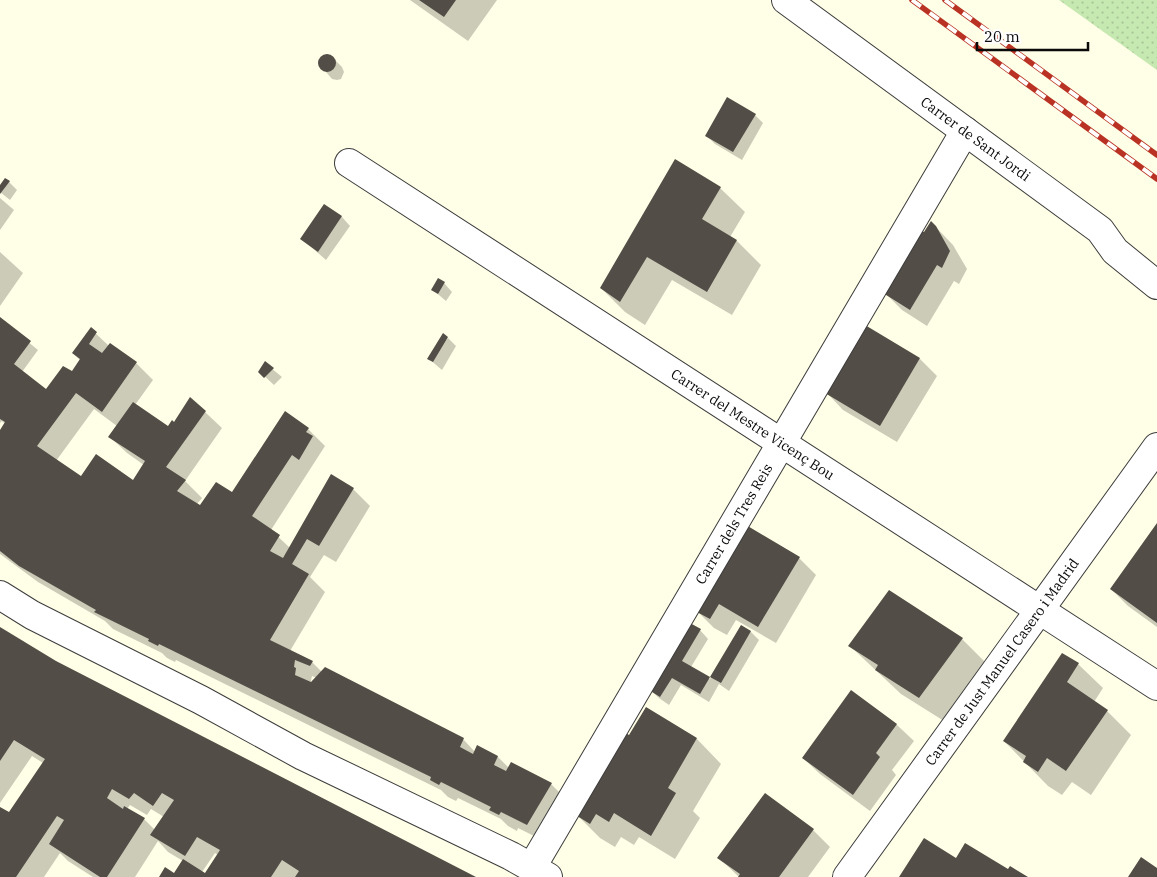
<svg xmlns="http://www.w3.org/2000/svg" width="1157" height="877" font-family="'IBM Plex Serif',serif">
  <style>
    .green { fill: url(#green-dots) }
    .shadow { fill: #0003; fill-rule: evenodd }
    .building { fill: #524d46 }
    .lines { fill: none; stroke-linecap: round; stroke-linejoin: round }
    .minor-casing { stroke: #3d3d3d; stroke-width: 30 }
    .tertiary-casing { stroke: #3d3d3d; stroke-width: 30 }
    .minor { stroke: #fff; stroke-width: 28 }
    .tertiary { stroke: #fff; stroke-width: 28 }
    .rail-casing { stroke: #b93223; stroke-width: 5.5 }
    .rail { stroke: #fff; stroke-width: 4; stroke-dasharray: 11; stroke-linecap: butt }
    .labels { text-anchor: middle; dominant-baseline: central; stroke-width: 5; stroke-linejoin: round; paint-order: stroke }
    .street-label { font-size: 14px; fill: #0a0a0a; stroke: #fff }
  </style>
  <defs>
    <pattern id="green-dots" width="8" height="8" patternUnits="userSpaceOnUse" patternTransform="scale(1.25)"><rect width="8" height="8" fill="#c6e8b1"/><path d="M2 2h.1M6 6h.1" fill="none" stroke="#a9c697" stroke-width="1.8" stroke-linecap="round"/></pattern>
  </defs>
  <rect width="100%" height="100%" fill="#fffee6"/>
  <path class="green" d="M 1059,0 L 1157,0 L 1157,70 Z"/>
  <path class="shadow" d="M 410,0 L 497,0 L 468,41 Z
    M 327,56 L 333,58 L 342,67 L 344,72 L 341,79 L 337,80 L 332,79 L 320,65 L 320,60 Z
    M 755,115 L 763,123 L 742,160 L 715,144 L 706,135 Z
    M 9,182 L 17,190 L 10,200 L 0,192 L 0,187 Z
    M 720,188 L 745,212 L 730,237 L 737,241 L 761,265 L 732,315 L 672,280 L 645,325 L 625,312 L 601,288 Z
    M 0,198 L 14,210 L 0,230 Z
    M 324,206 L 342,217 L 350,226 L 326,260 L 302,239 Z
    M 931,222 L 953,245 L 967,269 L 959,284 L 954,281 L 927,326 L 902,310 L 885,293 Z
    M 0,252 L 23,273 L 0,306 Z
    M 444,283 L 452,292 L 446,301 L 433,290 Z
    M 0,319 L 38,350 L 22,372 L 47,390 L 72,373 L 80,360 L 73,353 L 91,329 L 109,346 L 136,363 L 153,380 L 135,405 L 168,428 L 174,423 L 205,412 L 222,428 L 185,481 L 202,498 L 197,504 L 201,507 L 232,494 L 308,429 L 325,446 L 271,530 L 290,548 L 353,489 L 370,506 L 336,562 L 324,555 L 310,577 L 325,592 L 290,651 L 312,662 L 322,672 L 325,669 L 463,739 L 475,752 L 498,757 L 509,768 L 551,784 L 568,801 L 544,841 L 518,828 L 517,831 L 508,826 L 501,819 L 458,798 L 456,801 L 448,797 L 441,790 L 176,660 L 175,662 L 167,658 L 162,653 L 113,629 L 105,621 L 38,582 L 0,554 L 0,432 L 5,424 L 2,421 L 0,423 ZM 94,409 L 117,426 L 110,437 L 127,453 L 144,465 L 133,481 L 82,478 L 56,461 ZM 312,676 L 317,678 L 310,685 Z
    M 866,327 L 920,359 L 937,376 L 897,442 L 843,410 L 827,393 Z
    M 448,338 L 456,346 L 442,370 L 429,359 Z
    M 265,363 L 282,377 L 274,385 L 260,372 Z
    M 1157,526 L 1157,627 L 1128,606 L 1111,589 Z
    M 799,558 L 816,575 L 776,643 L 736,620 L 727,635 L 714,628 L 697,611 Z
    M 741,626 L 751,632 L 759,640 L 729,691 L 719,684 L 709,702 L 681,685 L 669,705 L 659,698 L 650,690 L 700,630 L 708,639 L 691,667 L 710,679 Z
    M 0,629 L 56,662 L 474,877 L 160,877 L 175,875 L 183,861 L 168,852 L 158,841 L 135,877 L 93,877 L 68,861 L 60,853 L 44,877 L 0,877 L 0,809 L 9,814 L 43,763 L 32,756 L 0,803 ZM 130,805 L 147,815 L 151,809 L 164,817 L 155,830 L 144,819 L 127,809 ZM 215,853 L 218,855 L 205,874 L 202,872 Z
    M 962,639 L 986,663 L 944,721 L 901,694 L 850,646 Z
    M 1063,654 L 1078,664 L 1103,688 L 1094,702 L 1107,711 L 1131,735 L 1091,795 L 1072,782 L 1062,795 L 1048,786 L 1004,741 Z
    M 851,692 L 897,725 L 914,741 L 892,770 L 896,775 L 870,811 L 820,774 L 803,758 Z
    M 646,709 L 697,739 L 721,764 L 693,811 L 700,818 L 675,859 L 639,837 L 634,845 L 621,837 L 615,847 L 600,838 L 576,814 L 630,737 Z
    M 813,830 L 830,847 L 808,877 L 739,877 L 719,858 Z"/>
  <path class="building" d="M 419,0 L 456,0 L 444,17 Z
    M318 63a9 9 0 1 1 18 0a9 9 0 1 1-18 0Z
    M 727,97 L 756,114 L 733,152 L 705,136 Z
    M 675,159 L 721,187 L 702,219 L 737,240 L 707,292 L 647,257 L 620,302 L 600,288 Z
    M 5,178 L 10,181 L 0,194 L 0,185 Z
    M 324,204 L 342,216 L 318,252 L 300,239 Z
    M 931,221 L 936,226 L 950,251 L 942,268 L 937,265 L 910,310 L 883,293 L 922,231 L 924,232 Z
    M 438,278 L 445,282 L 438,294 L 431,290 Z
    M 0,317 L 31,341 L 14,364 L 46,389 L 63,366 L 72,371 L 80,359 L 72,353 L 91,327 L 97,332 L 89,344 L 102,353 L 110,343 L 137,362 L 102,412 L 76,393 L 37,446 L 81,476 L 96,454 L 133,480 L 145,461 L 108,437 L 133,402 L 168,426 L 172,420 L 174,422 L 190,397 L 206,411 L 166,467 L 186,480 L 177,491 L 200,505 L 216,482 L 232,492 L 285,411 L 309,428 L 306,432 L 313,436 L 299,460 L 292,455 L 252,516 L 280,535 L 270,551 L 283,558 L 331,474 L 354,488 L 319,546 L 307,539 L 292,564 L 309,574 L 270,640 L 313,661 L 310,666 L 295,660 L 294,667 L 296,668 L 295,675 L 311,682 L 325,667 L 464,738 L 460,747 L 473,754 L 477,745 L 498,756 L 494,765 L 506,771 L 511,762 L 552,783 L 527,825 L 501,812 L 499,815 L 489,810 L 491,807 L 441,782 L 439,785 L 430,780 L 431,777 L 159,644 L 158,646 L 148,641 L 149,639 L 94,612 L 96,610 L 19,566 L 0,551 L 0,430 L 5,422 L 0,419 Z
    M 865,325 L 920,358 L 880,426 L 825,393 Z
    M 443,333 L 448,337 L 433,362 L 427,359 Z
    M 265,361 L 274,368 L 264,378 L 258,372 Z
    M 1157,523 L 1157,623 L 1110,589 Z
    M 746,525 L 800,557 L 758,627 L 719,604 L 710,619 L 695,611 Z
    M 889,590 L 963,638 L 919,698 L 875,670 L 878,665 L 848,646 Z
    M 688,622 L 701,629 L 682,661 L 710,677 L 700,694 L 672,678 L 660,697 L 649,690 Z
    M 741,625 L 751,631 L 721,683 L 710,677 Z
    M 0,627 L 56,661 L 476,877 L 295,877 L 299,871 L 282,860 L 271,877 L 159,877 L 165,867 L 174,873 L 183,859 L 205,873 L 220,850 L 197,837 L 185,856 L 150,835 L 174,800 L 162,793 L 153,806 L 134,793 L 129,799 L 112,789 L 107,798 L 123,809 L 124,806 L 145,818 L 107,877 L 100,877 L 49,844 L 64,820 L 57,816 L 16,877 L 0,877 L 0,807 L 9,812 L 45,759 L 14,740 L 0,761 Z
    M 1062,653 L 1079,663 L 1067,682 L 1108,710 L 1066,771 L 1047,758 L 1038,772 L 1023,762 L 1026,756 L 1003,741 Z
    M 851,690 L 897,724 L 876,753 L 880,757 L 853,795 L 802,758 Z
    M 646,707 L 697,738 L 668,788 L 676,793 L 651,836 L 614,813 L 609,822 L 596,814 L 590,824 L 574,814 L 624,732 L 629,735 Z
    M 765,793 L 814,829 L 779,877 L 738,877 L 740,874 L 717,858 Z
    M 924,838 L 956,858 L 965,843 L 1008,869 L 1010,866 L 1028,877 L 899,877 Z
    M 1141,857 L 1157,868 L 1157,877 L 1128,877 Z"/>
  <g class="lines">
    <defs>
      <g id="minor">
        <path id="s1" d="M 786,0 L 1100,230 L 1115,251 L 1157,285"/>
        <path id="s2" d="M 349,163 L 1157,686"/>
        <path id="s3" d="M 532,867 L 965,131"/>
        <path id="s4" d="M 847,877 L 1157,447"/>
      </g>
      <path id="tertiary" d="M 0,595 L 32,615 L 201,700 L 303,756 L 511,856 L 548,877"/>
    </defs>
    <use href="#minor" class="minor-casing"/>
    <use href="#tertiary" class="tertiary-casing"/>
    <use href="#minor" class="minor"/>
    <use href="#tertiary" class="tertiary"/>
    <defs>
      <path id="rail" d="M 912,0 L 1157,179
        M 945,0 L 1157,155"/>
    </defs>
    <use href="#rail" class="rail-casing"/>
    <use href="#rail" class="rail"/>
  </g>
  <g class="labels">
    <g class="street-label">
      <text stroke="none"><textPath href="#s1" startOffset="235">Carrer de Sant Jordi</textPath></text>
      <text stroke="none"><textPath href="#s2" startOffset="481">Carrer del Mestre Vicenç Bou</textPath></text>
      <text stroke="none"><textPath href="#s3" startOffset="398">Carrer dels Tres Reis</textPath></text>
      <text stroke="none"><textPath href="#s4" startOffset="265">Carrer de Just Manuel Casero i Madrid</textPath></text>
    </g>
  </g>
  <path d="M977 42v8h111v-8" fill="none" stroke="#0a0a0a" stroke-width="2.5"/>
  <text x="984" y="42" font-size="15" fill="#0a0a0a" stroke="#ffffff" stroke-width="4" paint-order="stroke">20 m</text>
</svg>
